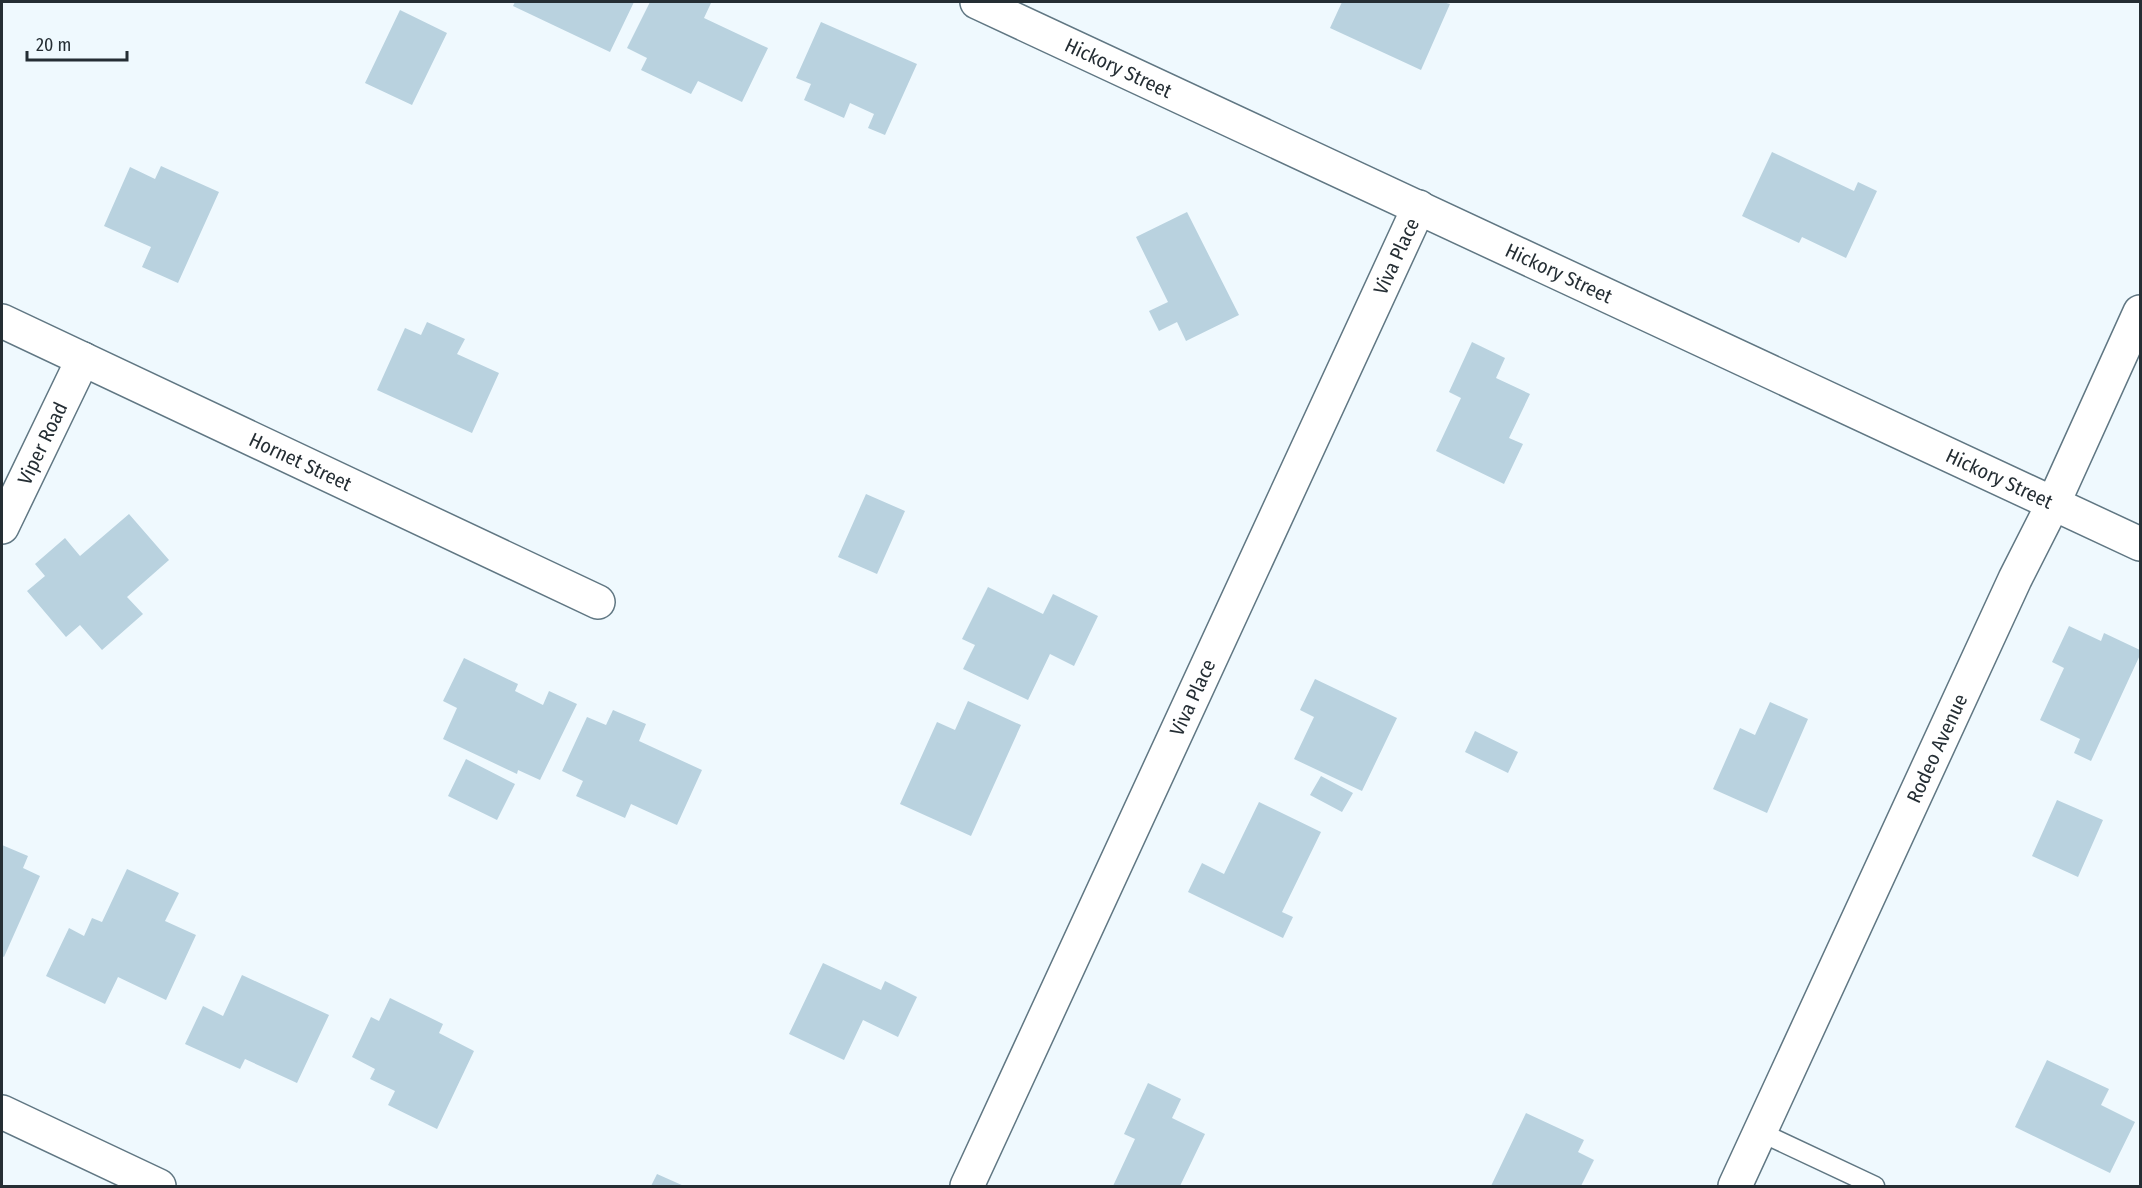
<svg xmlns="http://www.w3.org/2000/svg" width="2142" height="1188" font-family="'Fira Sans Condensed',sans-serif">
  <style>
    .building { fill: #b9d2df }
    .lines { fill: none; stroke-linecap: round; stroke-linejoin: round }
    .lane-casing { stroke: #607783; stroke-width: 21 }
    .street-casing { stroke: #607783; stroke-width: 36 }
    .lane { stroke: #fff; stroke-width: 18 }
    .street { stroke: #fff; stroke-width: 33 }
    .labels { text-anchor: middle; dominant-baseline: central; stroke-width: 4.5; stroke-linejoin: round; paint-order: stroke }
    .street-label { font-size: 20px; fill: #252e34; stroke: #eff9fe }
  </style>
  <rect width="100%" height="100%" fill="#eff9fe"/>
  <path class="building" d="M 515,2 L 634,2 L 610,52 L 513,6 Z
    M 650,2 L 708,2 L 711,3 L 704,18 L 768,48 L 742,102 L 698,81 L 691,94 L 641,70 L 647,58 L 627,48 Z
    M 1342,2 L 1443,2 L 1450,4 L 1421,70 L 1330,28 Z
    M 400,10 L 447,33 L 412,105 L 365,83 Z
    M 821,22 L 917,64 L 885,135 L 868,128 L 874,114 L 850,103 L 844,118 L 804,100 L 811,84 L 796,78 Z
    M 1772,152 L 1854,191 L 1858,182 L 1877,191 L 1846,258 L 1802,237 L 1799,243 L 1742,216 Z
    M 161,166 L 219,192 L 178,283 L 142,267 L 151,247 L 104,226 L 130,167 L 155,179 Z
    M 1187,212 L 1239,315 L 1186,341 L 1177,322 L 1159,331 L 1149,311 L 1168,302 L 1136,237 Z
    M 427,322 L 465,339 L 457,354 L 499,373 L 472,433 L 377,390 L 405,328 L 421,335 Z
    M 1472,342 L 1505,358 L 1496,378 L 1530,394 L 1509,438 L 1523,444 L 1504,484 L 1436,451 L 1461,398 L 1449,392 Z
    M 866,494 L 905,511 L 877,574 L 838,557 Z
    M 129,514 L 169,560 L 127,597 L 143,614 L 102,650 L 80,625 L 66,637 L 27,591 L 45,576 L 35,564 L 65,538 L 80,556 Z
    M 988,587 L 1043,614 L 1053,594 L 1098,616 L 1074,666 L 1050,654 L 1028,700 L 963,669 L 975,645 L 962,639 Z
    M 2069,626 L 2101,641 L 2104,633 L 2140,650 L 2140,655 L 2091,761 L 2074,753 L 2080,739 L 2040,720 L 2064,668 L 2052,662 Z
    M 464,658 L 518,684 L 515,691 L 543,705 L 549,691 L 577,704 L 540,780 L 518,770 L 517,774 L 443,739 L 457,708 L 443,701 Z
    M 1315,679 L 1397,718 L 1362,791 L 1294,759 L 1314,717 L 1300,710 Z
    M 968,701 L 1021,725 L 971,836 L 900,804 L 937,722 L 955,730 Z
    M 1770,702 L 1808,719 L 1767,813 L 1713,789 L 1740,728 L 1755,735 Z
    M 613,710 L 646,724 L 639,741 L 702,770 L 677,825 L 631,804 L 625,818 L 576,796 L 583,781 L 562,771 L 587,717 L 606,725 Z
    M 1475,731 L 1518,752 L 1508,773 L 1465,752 Z
    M 466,759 L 515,784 L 497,820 L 448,796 Z
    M 1321,776 L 1353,793 L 1342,812 L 1310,795 Z
    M 2057,800 L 2103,820 L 2078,877 L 2032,856 Z
    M 1259,802 L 1321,832 L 1282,912 L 1293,917 L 1283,938 L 1188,892 L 1202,863 L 1224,874 Z
    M 2,845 L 28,856 L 23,868 L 40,876 L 4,957 L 2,956 Z
    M 127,869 L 179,893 L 165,921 L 196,935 L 166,1000 L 118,977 L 105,1004 L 46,976 L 69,928 L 84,936 L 92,918 L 102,922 Z
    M 823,963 L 881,990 L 885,981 L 917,997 L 898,1037 L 863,1020 L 844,1060 L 789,1034 Z
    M 242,975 L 329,1015 L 297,1083 L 245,1059 L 240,1069 L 185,1044 L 203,1006 L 223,1016 Z
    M 390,998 L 443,1024 L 439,1033 L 474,1051 L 437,1129 L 388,1105 L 395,1091 L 370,1079 L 375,1069 L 352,1057 L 371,1017 L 379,1021 Z
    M 2047,1060 L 2109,1089 L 2101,1105 L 2135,1122 L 2110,1173 L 2015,1127 Z
    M 1148,1083 L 1181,1099 L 1172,1118 L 1205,1134 L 1180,1186 L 1113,1186 L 1135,1139 L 1124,1134 Z
    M 1526,1113 L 1584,1140 L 1578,1152 L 1594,1160 L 1581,1186 L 1491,1186 Z
    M 657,1174 L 684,1186 L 651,1186 Z"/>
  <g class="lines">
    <defs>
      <path id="lane" d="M 1760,1132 L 1875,1186"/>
      <g id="street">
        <path id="s1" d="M 977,2 L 2140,544"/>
        <path id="s2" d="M 2,321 L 598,602"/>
        <path id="s3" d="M 2,527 L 83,359"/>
        <path d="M 2,1112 L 159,1186"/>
        <path id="s4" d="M 967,1186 L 1419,207"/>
        <path id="s5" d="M 1735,1186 L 2015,579 L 2053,504 L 2140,312"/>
      </g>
    </defs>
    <use href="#lane" class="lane-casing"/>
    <use href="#street" class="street-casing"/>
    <use href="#lane" class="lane"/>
    <use href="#street" class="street"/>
  </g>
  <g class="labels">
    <g class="street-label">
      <text stroke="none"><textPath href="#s1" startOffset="156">Hickory Street</textPath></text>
      <text stroke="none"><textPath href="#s4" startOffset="1024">Viva Place</textPath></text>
      <text stroke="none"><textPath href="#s1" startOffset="642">Hickory Street</textPath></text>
      <text stroke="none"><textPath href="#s3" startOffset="93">Viper Road</textPath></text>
      <text stroke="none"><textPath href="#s2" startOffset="330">Hornet Street</textPath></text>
      <text stroke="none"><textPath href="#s1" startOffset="1128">Hickory Street</textPath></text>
      <text stroke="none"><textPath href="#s4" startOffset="538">Viva Place</textPath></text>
      <text stroke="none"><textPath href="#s5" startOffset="482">Rodeo Avenue</textPath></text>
    </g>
  </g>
  <rect width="2142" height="1188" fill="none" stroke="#252e34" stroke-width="6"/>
  <path d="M27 51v9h100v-9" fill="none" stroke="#252e34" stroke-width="3"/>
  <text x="36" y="51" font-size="18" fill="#252e34" stroke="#eff9fe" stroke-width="4.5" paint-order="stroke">20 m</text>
</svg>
